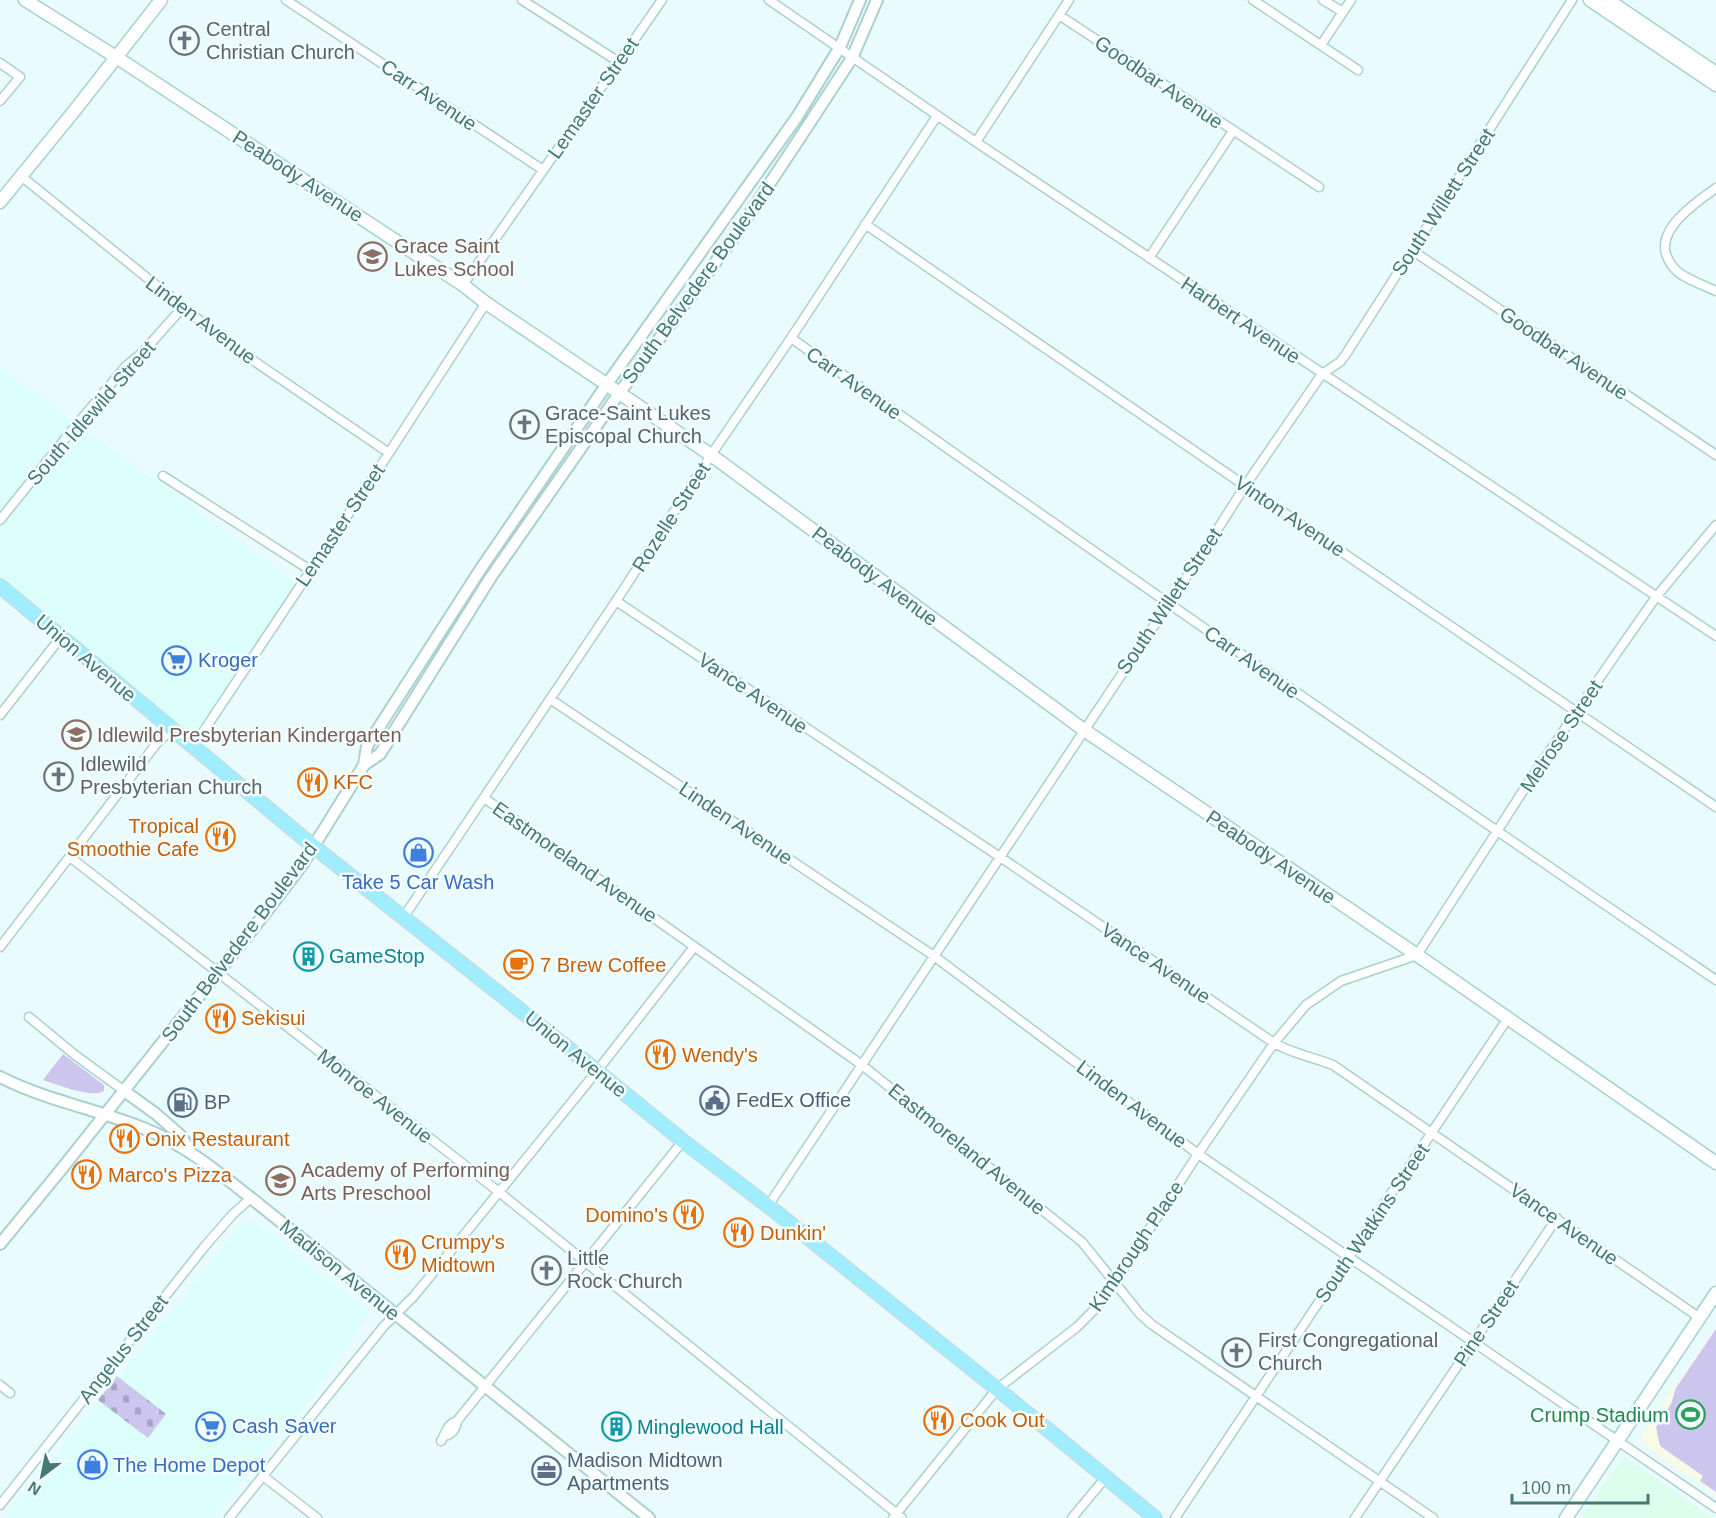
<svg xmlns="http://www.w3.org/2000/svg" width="1716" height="1518" font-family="Arial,sans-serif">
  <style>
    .commercial { fill: #ddfffa }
    .education { fill: #f7fce6 }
    .medical { fill: #dcfdeb }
    .cemetery { fill: url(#cemetery-stones) }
    .green { fill: #ccc6ef }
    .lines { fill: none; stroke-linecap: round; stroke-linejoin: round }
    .minor-casing { stroke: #aad0cf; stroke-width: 11 }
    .tertiary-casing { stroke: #aad0cf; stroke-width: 14 }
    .secondary-casing { stroke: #a5d2d1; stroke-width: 15 }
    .primary-casing { stroke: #cbd9d8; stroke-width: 16 }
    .minor { stroke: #fff; stroke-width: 8 }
    .tertiary { stroke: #fff; stroke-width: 10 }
    .secondary { stroke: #fff; stroke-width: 12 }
    .primary { stroke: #a0edff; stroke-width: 14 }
    .labels { text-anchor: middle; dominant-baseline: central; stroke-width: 5; stroke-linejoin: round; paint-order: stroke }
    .worship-label { font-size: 20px; fill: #5b616d; stroke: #f2fdff; text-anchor: start }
    .street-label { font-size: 20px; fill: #467974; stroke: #f2fdff }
    .education-label { font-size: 20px; fill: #785e54; stroke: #f2fdff; text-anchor: start }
    .shop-label { font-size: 20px; fill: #366cbe; stroke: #f2fdff; text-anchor: start }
    .food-label { font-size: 20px; fill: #c56008; stroke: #f2fdff; text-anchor: start }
    .culture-label { font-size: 20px; fill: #0d838f; stroke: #f2fdff; text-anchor: start }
    .service-label { font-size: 20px; fill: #4e5e75; stroke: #f2fdff; text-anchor: start }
    .leisure-label { font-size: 20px; fill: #27864d; stroke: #f2fdff; text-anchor: end }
  </style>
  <defs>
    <pattern id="cemetery-stones" width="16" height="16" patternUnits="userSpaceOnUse" patternTransform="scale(1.5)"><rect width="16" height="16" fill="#ccc6ef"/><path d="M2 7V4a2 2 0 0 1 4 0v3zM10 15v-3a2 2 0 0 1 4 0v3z" fill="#a7a6c6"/></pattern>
  </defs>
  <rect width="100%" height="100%" fill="#eafbfe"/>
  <path class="commercial" d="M 0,367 L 297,584 L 191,745 L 0,599 Z
    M 249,1220 L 256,1223 L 370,1313 L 307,1402 L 212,1518 L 5,1518 L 242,1223 Z"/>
  <path class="education" d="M 1716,1329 L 1716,1495 L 1645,1446 L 1642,1438 L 1643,1433 Z"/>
  <path class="medical" d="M 1624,1456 L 1626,1458 L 1713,1518 L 1581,1518 Z"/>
  <path class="cemetery" d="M 117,1376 L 166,1414 L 148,1438 L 98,1400 Z"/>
  <path class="green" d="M 63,1054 L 104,1085 L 104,1091 C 91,1099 57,1084 43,1080 Z
    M 1716,1329 L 1716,1492 L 1700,1481 L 1703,1476 L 1660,1446 L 1656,1427 L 1671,1404 L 1676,1388 Z"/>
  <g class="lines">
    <defs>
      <path id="minor" d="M 286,0 L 543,170
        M 522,0 L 619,62
        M 769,0 L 976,142 L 1716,636
        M 1253,0 L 1358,70
        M 1323,0 L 1343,12
        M 1059,15 L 1319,187
        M 1321,45 L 1351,0
        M 0,63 L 20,77 L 0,101
        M 976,142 L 1069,0
        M 21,176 L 229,344 L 389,453
        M 1716,188 C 1698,201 1658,227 1666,254 C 1669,263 1674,270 1682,275 C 1692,281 1705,286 1716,291
        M 865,224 L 1254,492 L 1716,807
        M 1413,251 L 1716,455
        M 1149,258 L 1233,131
        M 463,285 L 662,0
        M 791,338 C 1098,555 1405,770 1716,980
        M 163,476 L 310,570
        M 0,520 L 73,429 L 126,366 L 143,352 L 182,308
        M 616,601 L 1000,857 L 1274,1043 C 1293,1054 1313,1057 1333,1065 L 1700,1318
        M 550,699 L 934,956 L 1198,1154 L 1716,1508
        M 0,715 L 61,637
        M 193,747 L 389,453 L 486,303
        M 484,798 L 862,1065 L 1082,1242 L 1140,1314 L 1151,1324 L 1433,1518
        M 70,857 L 499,1192 L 902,1518
        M 403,918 L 616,601 L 711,455 L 791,338 L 937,116
        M 0,947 L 157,743 L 172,729
        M 29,1017 L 75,1055 L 123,1090
        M 768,1206 L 1207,546 L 1245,486 L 1322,374 L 1340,362 L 1346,354 L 1572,0
        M 0,1385 L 10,1393
        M 444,1436 C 453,1434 456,1429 457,1421 L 683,1141
        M 441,1441 C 447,1432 446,1425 457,1421
        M 263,1476 L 317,1518
        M 0,1505 L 205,1246 L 233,1214 L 251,1198
        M 229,1518 L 384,1326 L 414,1296 L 499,1192 L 597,1071 L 694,947
        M 893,1518 L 997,1389 L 1077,1327 L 1094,1310 L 1115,1282 L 1198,1154 L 1274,1043 L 1306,1005 L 1341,981 L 1417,955 L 1534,774 L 1616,654 L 1656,597 L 1716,525
        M 1072,1518 L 1106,1477
        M 1175,1518 L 1508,1018
        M 1355,1518 L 1557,1218"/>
      <path id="tertiary" d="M 364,765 L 380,754 L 491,577 L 620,392 L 737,233 L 809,124 L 852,58 L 877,0
        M 0,1077 C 45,1100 96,1109 143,1128 C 184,1144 217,1171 251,1198 L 649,1518
        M 123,1090 L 156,1114 L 180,1135 L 190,1150
        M 0,1244 L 60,1171 L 267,911 L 302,865 L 364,765 L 367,746 L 480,570 L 607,384 L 797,117 L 840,47 L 860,0"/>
      <path id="secondary" d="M 25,0 L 116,57 L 463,285 L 486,303 L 711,455 L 1084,730 L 1417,955 L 1716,1163
        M 1590,0 L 1716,85
        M 1608,0 L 1716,73
        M 0,202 L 75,110 L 161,0
        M 1566,1518 L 1716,1293"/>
      <path id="primary" d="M 0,586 L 313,846 L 597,1071 L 683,1141 L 776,1212 L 1052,1433 L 1155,1518"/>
    </defs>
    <use href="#minor" class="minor-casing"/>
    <use href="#tertiary" class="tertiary-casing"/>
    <use href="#secondary" class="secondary-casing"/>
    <use href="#primary" class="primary-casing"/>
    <use href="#minor" class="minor"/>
    <use href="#tertiary" class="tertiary"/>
    <use href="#secondary" class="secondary"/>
    <use href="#primary" class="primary"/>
  </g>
  <defs>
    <symbol id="church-ring" viewBox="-11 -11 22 22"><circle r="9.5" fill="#f2fdff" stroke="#6b7280" stroke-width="1.5"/><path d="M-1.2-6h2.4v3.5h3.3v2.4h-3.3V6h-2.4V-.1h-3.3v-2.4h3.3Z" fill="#6b7280"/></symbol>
    <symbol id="school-ring" viewBox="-11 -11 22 22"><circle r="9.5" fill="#f2fdff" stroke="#8d6e63" stroke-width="1.5"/><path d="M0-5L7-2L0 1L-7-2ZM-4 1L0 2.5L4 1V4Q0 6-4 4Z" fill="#8d6e63"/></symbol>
    <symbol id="supermarket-ring" viewBox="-11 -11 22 22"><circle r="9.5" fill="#f2fdff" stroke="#3f7fe0" stroke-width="1.5"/><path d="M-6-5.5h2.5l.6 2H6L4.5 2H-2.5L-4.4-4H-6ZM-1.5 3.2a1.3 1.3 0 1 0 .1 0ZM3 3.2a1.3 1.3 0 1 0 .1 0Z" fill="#3f7fe0"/></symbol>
    <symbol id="restaurant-ring" viewBox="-11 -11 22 22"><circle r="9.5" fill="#f2fdff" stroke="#e8710a" stroke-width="1.5"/><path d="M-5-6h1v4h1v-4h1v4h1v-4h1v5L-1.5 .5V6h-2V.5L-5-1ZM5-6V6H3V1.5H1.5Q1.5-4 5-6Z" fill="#e8710a"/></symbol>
    <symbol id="shop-ring" viewBox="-11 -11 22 22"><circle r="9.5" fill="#f2fdff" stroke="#3f7fe0" stroke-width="1.5"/><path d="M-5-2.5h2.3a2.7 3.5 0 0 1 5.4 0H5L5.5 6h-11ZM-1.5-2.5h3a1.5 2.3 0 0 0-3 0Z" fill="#3f7fe0"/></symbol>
    <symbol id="building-ring" viewBox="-11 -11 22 22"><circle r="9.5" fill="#f2fdff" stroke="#0f9aa8" stroke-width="1.5"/><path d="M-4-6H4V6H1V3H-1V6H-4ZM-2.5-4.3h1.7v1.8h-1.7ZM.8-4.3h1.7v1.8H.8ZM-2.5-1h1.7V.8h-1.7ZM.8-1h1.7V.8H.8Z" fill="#0f9aa8"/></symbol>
    <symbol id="cafe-ring" viewBox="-11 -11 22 22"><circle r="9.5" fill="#f2fdff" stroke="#e8710a" stroke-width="1.5"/><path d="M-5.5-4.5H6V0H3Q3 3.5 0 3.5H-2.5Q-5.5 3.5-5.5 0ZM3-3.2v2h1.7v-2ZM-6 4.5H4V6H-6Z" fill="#e8710a"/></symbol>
    <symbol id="civic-ring" viewBox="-11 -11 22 22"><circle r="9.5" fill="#f2fdff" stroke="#5c6f8a" stroke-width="1.5"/><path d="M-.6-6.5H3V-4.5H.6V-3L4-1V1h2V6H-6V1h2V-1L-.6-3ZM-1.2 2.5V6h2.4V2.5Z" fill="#5c6f8a"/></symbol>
    <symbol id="fuel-ring" viewBox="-11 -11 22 22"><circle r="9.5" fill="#f2fdff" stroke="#5c6f8a" stroke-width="1.5"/><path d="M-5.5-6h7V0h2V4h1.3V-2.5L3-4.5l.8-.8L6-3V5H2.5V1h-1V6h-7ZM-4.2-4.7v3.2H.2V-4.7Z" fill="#5c6f8a"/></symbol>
    <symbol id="stadium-ring" viewBox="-11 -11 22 22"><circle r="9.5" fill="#f2fdff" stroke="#2e9e5b" stroke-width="1.5"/><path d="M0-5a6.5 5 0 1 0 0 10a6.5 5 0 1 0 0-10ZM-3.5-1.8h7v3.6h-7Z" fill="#2e9e5b"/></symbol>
    <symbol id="office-ring" viewBox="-11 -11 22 22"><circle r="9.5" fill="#f2fdff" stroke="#5c6f8a" stroke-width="1.5"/><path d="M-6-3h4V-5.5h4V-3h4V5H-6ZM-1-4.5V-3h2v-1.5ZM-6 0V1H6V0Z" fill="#5c6f8a"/></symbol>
  </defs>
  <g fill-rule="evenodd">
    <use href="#church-ring" x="168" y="24" width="33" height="33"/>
    <use href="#school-ring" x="356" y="240" width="33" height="33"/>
    <use href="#church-ring" x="508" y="408" width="33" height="33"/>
    <use href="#supermarket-ring" x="160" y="644" width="33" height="33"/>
    <use href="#school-ring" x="60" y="718" width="33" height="33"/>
    <use href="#church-ring" x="42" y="760" width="33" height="33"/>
    <use href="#restaurant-ring" x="296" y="766" width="33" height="33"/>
    <use href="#restaurant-ring" x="204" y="820" width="33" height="33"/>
    <use href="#shop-ring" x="402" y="836" width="33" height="33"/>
    <use href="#building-ring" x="292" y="940" width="33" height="33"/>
    <use href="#cafe-ring" x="502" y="948" width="33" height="33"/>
    <use href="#restaurant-ring" x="204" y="1002" width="33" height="33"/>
    <use href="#restaurant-ring" x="644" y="1038" width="33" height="33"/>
    <use href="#civic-ring" x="698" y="1084" width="33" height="33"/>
    <use href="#fuel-ring" x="166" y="1086" width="33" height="33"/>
    <use href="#restaurant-ring" x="108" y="1122" width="33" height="33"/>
    <use href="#restaurant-ring" x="70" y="1158" width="33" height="33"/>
    <use href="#school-ring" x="264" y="1164" width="33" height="33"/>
    <use href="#restaurant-ring" x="672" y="1198" width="33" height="33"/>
    <use href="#restaurant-ring" x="722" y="1216" width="33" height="33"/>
    <use href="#restaurant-ring" x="384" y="1238" width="33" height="33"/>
    <use href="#church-ring" x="530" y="1254" width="33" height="33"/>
    <use href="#church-ring" x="1220" y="1336" width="33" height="33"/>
    <use href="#stadium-ring" x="1674" y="1398" width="33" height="33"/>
    <use href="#restaurant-ring" x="922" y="1404" width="33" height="33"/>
    <use href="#supermarket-ring" x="194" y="1410" width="33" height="33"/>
    <use href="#building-ring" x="600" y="1410" width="33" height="33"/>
    <use href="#shop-ring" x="76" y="1448" width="33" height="33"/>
    <use href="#office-ring" x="530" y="1454" width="33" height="33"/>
  </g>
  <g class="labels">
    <g class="worship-label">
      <text x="206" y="29">Central<tspan x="206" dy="23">Christian Church</tspan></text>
      <text x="545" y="413">Grace-Saint Lukes<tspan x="545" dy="23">Episcopal Church</tspan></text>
      <text x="80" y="764">Idlewild<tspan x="80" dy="23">Presbyterian Church</tspan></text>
      <text x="567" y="1258">Little<tspan x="567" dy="23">Rock Church</tspan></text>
      <text x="1258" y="1340">First Congregational<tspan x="1258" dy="23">Church</tspan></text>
    </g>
    <g class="street-label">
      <text transform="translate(1159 82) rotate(34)">Goodbar Avenue</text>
      <text transform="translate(429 95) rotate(34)">Carr Avenue</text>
      <text transform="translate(593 98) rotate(-55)">Lemaster Street</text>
      <text transform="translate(298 176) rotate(33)">Peabody Avenue</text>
      <text transform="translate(1443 202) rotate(-57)">South Willett Street</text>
      <text transform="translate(698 283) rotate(-54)">South Belvedere Boulevard</text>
      <text transform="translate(201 320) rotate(37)">Linden Avenue</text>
      <text transform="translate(1241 320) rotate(34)">Harbert Avenue</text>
      <text transform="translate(1564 353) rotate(34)">Goodbar Avenue</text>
      <text transform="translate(854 383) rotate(35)">Carr Avenue</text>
      <text transform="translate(91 413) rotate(-49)">South Idlewild Street</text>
      <text transform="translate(1290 516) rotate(34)">Vinton Avenue</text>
      <text transform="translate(671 517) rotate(-57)">Rozelle Street</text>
      <text transform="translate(340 525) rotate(-56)">Lemaster Street</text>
      <text transform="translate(875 576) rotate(37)">Peabody Avenue</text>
      <text transform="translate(1169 601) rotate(-56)">South Willett Street</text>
      <text transform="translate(86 658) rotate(40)">Union Avenue</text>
      <text transform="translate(1252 662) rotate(35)">Carr Avenue</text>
      <text transform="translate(753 693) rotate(34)">Vance Avenue</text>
      <text transform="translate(1561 736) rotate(-56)">Melrose Street</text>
      <text transform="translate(736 823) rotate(34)">Linden Avenue</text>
      <text transform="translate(1271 857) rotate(34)">Peabody Avenue</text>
      <text transform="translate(575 862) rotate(35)">Eastmoreland Avenue</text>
      <text transform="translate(239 942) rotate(-53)">South Belvedere Boulevard</text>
      <text transform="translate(1156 963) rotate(34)">Vance Avenue</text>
      <text transform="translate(576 1054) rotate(39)">Union Avenue</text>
      <text transform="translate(375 1096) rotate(38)">Monroe Avenue</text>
      <text transform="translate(1132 1104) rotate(37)">Linden Avenue</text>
      <text transform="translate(967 1149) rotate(39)">Eastmoreland Avenue</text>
      <text transform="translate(1372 1223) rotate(-56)">South Watkins Street</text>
      <text transform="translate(1564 1224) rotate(35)">Vance Avenue</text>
      <text transform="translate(1136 1246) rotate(-56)">Kimbrough Place</text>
      <text transform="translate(340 1270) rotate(39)">Madison Avenue</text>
      <text transform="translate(1486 1323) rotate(-56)">Pine Street</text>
      <text transform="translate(123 1349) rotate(-52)">Angelus Street</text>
    </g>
    <g class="education-label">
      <text x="394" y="246">Grace Saint<tspan x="394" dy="23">Lukes School</tspan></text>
      <text x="97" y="735">Idlewild Presbyterian Kindergarten</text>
      <text x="301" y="1170">Academy of Performing<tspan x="301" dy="23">Arts Preschool</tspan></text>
    </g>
    <g class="shop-label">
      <text x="198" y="660">Kroger</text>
      <text x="418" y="882" text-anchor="middle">Take 5 Car Wash</text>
      <text x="232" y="1426">Cash Saver</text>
      <text x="113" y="1465">The Home Depot</text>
    </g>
    <g class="food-label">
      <text x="333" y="782">KFC</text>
      <text x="199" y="826" text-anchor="end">Tropical<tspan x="199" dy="23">Smoothie Cafe</tspan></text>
      <text x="540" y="965">7 Brew Coffee</text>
      <text x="241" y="1018">Sekisui</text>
      <text x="682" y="1055">Wendy's</text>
      <text x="145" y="1139">Onix Restaurant</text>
      <text x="108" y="1175">Marco's Pizza</text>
      <text x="668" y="1215" text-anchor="end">Domino's</text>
      <text x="760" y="1233">Dunkin'</text>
      <text x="421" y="1242">Crumpy's<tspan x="421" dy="23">Midtown</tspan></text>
      <text x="960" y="1420">Cook Out</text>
    </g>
    <g class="culture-label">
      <text x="329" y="956">GameStop</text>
      <text x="637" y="1427">Minglewood Hall</text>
    </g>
    <g class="service-label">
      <text x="736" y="1100">FedEx Office</text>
      <text x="204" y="1102">BP</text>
      <text x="567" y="1460">Madison Midtown<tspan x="567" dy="23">Apartments</tspan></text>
    </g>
    <g class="leisure-label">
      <text x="1669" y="1415">Crump Stadium</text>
    </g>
  </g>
  <g transform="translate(42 1476) rotate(212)" stroke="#f2fdff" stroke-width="4.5" paint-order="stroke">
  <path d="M0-4.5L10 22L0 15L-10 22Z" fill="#467974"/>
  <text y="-9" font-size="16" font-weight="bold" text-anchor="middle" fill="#467974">N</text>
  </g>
  <path d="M1512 1494v9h136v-9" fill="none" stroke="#467974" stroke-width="3"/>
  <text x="1521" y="1494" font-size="18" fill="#467974" stroke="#f2fdff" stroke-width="4.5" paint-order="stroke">100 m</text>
</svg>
